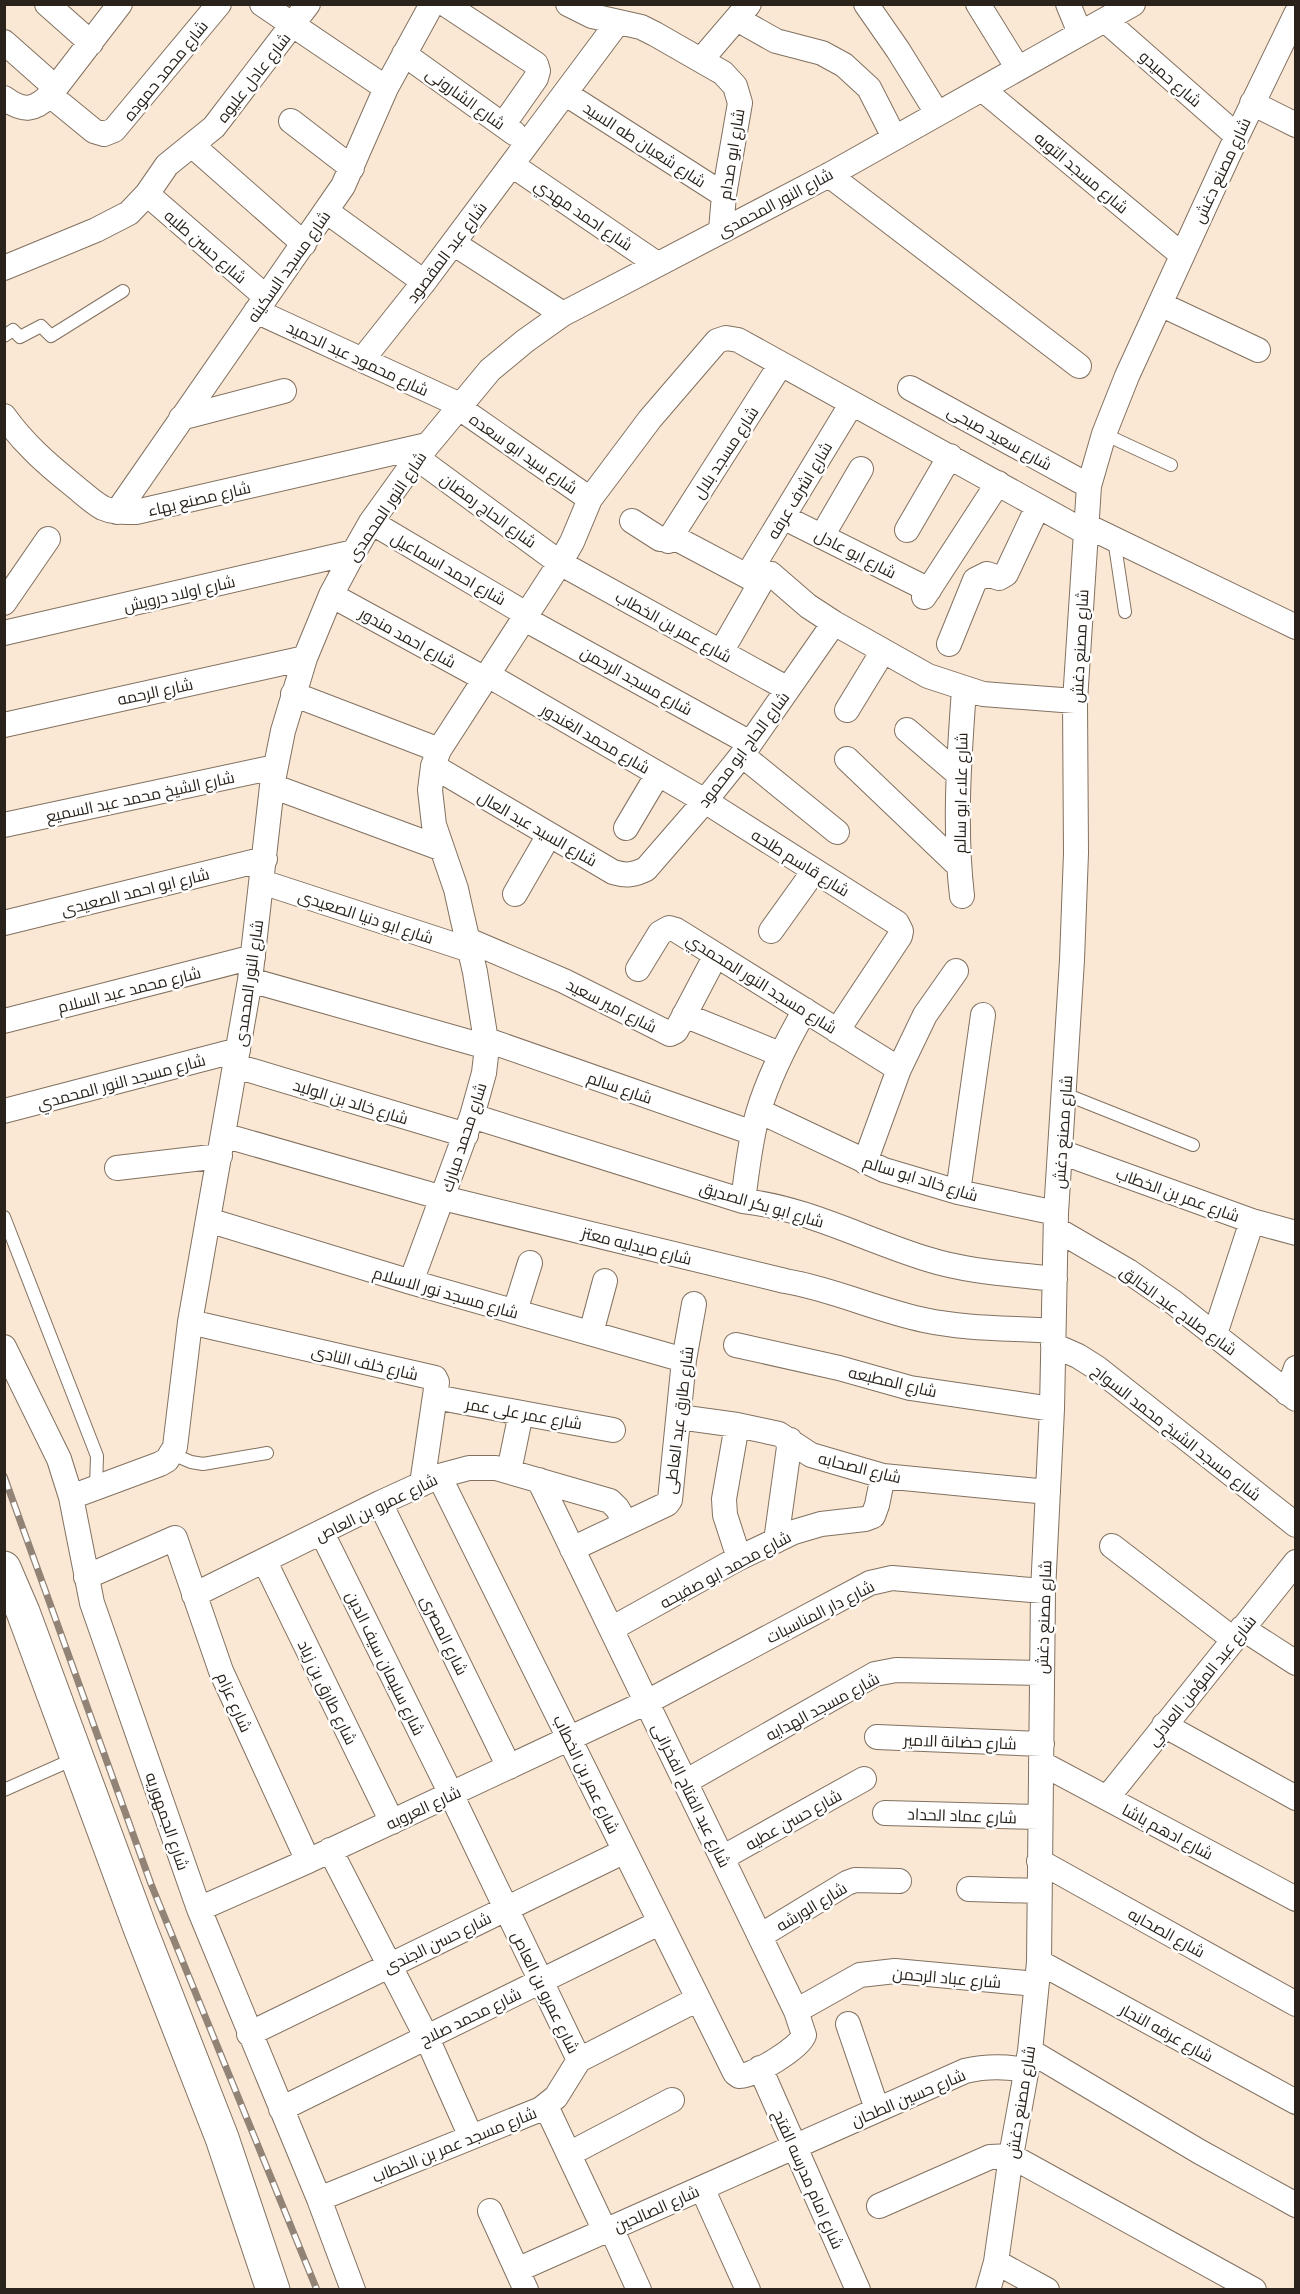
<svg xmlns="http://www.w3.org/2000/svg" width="1300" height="2294" font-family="'Exo 2',Cairo,sans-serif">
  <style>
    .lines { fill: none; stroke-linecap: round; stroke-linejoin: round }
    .service-casing { stroke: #827160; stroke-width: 14 }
    .minor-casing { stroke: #827160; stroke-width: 26 }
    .secondary-casing { stroke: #827160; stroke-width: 35 }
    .service { stroke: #fff; stroke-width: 12 }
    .minor { stroke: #fff; stroke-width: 24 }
    .secondary { stroke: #fff; stroke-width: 33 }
    .rail-casing { stroke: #918477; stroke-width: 7 }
    .rail { stroke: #fff; stroke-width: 4.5; stroke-dasharray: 14; stroke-linecap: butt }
    .labels { text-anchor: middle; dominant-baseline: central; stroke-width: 5; stroke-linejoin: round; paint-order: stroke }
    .street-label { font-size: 16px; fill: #2a231c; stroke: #fff }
  </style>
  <rect width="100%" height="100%" fill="#fae7d4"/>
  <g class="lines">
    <defs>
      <path id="service" d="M 4,336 L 13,330 L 20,337 L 41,326 L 51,336 L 123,291
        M 1104,434 L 1171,465
        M 1114,539 L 1125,612
        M 1065,1094 L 1193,1145
        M 4,1217 L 97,1456 L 96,1488
        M 172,1454 L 191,1462 L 203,1464 L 267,1453
        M 4,1790 L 76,1758"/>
      <path id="minor" d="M 47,4 L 91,43
        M 262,4 L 386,88
        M 445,4 L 536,64 L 538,71 L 536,78 L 503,125
        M 568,4 L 592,16 L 641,27 L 655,34 L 723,73 L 735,86 L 740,103 L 724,195 L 721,230
        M 866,4 L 898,50 L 937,113
        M 978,4 L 1017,67
        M 1068,4 L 1080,33
        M 737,19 L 776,41 L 822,53 L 844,65 L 869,88 L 894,137
        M 1105,20 L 1237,136
        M 4,42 L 56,88
        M 404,54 L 514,133
        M 701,60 L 749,4
        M 982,89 L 1182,255
        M 566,94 L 724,195
        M 50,95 L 94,131 L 104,134 L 114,130 L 219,4
        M 4,98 C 23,112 34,111 50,95 L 120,4
        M 1252,103 L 1296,125
        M 291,121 L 352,168
        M 193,146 L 304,244
        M 512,165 L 657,264
        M 829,175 L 1079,366
        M 147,194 L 266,297
        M 326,211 L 424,282
        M 453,243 L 563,314
        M 4,268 L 96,230 L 129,213 L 147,194 L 167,165 L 214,127 L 308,4
        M 1160,304 L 1258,350
        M 256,311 L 460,405
        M 362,360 L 424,282 L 618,22
        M 910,388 L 1089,486
        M 458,407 L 590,499
        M 4,416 C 24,444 47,464 73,485 C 83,493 92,502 103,508 C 114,513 125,512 136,512 L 427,445
        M 181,418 L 284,391
        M 417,458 L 560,563 L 788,689
        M 117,512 L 343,186 L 386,88 L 432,4
        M 783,517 L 929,590
        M 632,521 L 660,539 L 679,540 L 760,583
        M 371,522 L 526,614
        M 1085,525 L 1296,627
        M 907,530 L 950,456
        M 822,536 L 861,469
        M 668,541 L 781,364
        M 747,576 L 852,403
        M 331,595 L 485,679
        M 924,597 L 998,483
        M 4,603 L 48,539
        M 523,618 L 750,743
        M 4,633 L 354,552
        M 949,644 L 975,580 L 987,574 L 999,578 L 1006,574 L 1038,506
        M 721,652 L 764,577 L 771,574 L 808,606 L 834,623 L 928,676 L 983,694 L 1075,701
        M 488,675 L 705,801 L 897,923 L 901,931 L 900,936 L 837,1031
        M 293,694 L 439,750
        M 847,710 L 883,651
        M 4,725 L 305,658
        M 907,730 L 957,773
        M 742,755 L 837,832
        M 847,759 L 959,866
        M 433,766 L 613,872 C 626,876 634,875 646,869 L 705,801 L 742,755 L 834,623
        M 272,786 L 440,848
        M 4,825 L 275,767
        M 626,828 L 658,774
        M 262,882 L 470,950
        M 515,894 L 549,835
        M 962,896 C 954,827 959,759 964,689
        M 4,923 L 265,859
        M 771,931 L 814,871
        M 468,940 L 564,981 L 670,1034 L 676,1031 L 716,955
        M 638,969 L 660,933 L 669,928 L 676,930 L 899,1069
        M 250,980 L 487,1047
        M 684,1015 L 780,1054
        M 4,1021 L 253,957
        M 487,1040 L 753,1133
        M 236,1066 L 466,1135
        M 4,1111 L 238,1050
        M 759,1111 L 884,1170 L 958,1192 L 1056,1213
        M 472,1116 L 743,1201 C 807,1208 865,1240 927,1259 C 968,1272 1012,1274 1055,1279
        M 223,1135 L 443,1198 L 785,1281 C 833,1289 876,1310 924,1320 C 965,1329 1011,1328 1053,1331
        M 1061,1152 L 1252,1221 L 1296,1233
        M 865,1162 L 899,1069 L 925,1015 L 956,971
        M 117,1168 L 220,1156
        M 958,1192 L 983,1015
        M 743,1201 C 747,1171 750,1141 758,1113 C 769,1076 786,1043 805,1010
        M 208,1220 L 411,1282 L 684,1360
        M 1056,1229 L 1128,1271 L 1173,1302 L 1296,1399
        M 411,1282 L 472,1116 L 484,1073 L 487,1047 L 475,972 L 462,916 L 456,889 L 434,825 L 430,790 L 433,766 L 439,750 L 560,563 L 572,542 L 590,499 L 650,419 L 717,341 L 726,338 L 738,340 L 1085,532
        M 515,1311 L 530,1263
        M 190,1322 L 435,1378 L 437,1382 L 422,1484
        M 591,1333 L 605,1281
        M 1215,1334 L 1252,1221
        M 736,1345 L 839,1368 L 910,1388 L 1052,1409
        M 1053,1345 L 1078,1356 L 1097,1368 L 1296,1525
        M 4,1347 L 59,1459 L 71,1497 L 92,1603 L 199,1909 L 319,2199 L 353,2290
        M 1287,1393 L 1296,1368
        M 435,1397 L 613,1430
        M 679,1417 L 737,1425 L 779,1434 L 811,1455 L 883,1476 L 1048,1492
        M 737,1425 L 724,1499 L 725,1515 L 739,1558
        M 509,1471 L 521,1413
        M 439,1476 L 735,2073 L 739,2076 C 752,2077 800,2048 804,2035 L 796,2011 L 539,1480
        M 71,1497 L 160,1464 L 167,1460 L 175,1447 L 190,1322 L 250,980 L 272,786 L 283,731 L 305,658 L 331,595 L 354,552 L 371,522 L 417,458 L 490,370 L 525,341 L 563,314 L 829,175 L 1133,4
        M 380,1503 L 509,1767
        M 322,1533 L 451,1794 L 579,2060
        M 776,1541 L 790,1440
        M 1112,1546 L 1233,1639
        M 572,1549 L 667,1504 L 670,1500 L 684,1360 L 694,1304
        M 265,1562 L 392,1822
        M 86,1577 L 175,1538 L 221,1671 L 308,1861
        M 194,1595 L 380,1503 L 439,1476 L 469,1468 L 496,1468 L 610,1501 L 617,1508 L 626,1523
        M 1242,1628 L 1296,1663
        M 611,1629 L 739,1558 L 794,1532 L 821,1524 L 865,1519 L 873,1516 L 877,1505 L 883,1476
        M 1164,1725 L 1296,1798
        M 877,1737 L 1042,1744
        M 1041,1763 L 1296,1899
        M 685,1782 L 875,1674 L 896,1670 L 1041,1673
        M 1107,1798 L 1296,1562
        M 885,1813 L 1040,1817
        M 330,1850 L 427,2038 L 471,2137
        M 722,1858 L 864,1779
        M 1039,1861 L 1296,2004
        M 969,1889 L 1039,1891
        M 199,1909 L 308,1861 L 647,1702 L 870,1583 L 892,1578 L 1043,1591
        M 760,1936 L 847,1883 L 855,1880 L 899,1881
        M 1039,1962 L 1296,2102
        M 796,2011 L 860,1975 L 895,1971 L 1036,1984
        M 848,2024 L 877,2109
        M 249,2034 L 625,1851
        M 1030,2051 L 1200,2152 L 1296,2205
        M 760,2068 L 858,2290
        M 546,2106 L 605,2231
        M 281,2109 L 659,1923
        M 569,2154 L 672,2100
        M 702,2188 L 748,2290
        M 319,2199 L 541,2109 L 556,2097 L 579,2060 L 698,1999
        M 879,2206 L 990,2157 L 1011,2156 L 1254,2290
        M 490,2211 L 526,2290
        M 611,2228 L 639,2290
        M 996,2262 L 1047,2290
        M 517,2270 L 965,2071 C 986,2066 1004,2066 1026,2070
        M 988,2290 L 996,2262 L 1011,2156 L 1030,2051 L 1039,1962 L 1043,1591 L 1052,1409 L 1056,1213 L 1072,960 L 1076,853 L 1075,701 L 1089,486 L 1104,434 L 1127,376 L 1237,136 L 1296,14"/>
      <path id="secondary" d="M 4,1568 L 23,1612 L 140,1928 L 222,2138 L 273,2290"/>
    </defs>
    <use href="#service" class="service-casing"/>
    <use href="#minor" class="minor-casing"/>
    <use href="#secondary" class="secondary-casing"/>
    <use href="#service" class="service"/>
    <use href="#minor" class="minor"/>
    <use href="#secondary" class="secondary"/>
    <defs>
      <path id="rail" d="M 4,1476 L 151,1884 L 317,2290"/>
    </defs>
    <use href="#rail" class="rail-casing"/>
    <use href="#rail" class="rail"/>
  </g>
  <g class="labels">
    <g class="street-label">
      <text transform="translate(165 70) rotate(-51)">شارع محمد حموده</text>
      <text transform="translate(253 77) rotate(-52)">شارع عادل عليوه</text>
      <text transform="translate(1171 78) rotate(41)">شارع حميدو</text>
      <text transform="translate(466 98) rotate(36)">شارع الشارونى</text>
      <text transform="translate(645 144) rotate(33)">شارع شعبان طه السيد</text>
      <text transform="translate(731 154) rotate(-81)">شارع ابو صدام</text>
      <text transform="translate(1221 170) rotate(-65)">شارع مصنع دغش</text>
      <text transform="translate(1082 172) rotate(40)">شارع مسجد التوبه</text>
      <text transform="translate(775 202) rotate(-28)">شارع النور المحمدى</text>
      <text transform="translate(584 214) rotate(34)">شارع احمد مهدي</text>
      <text transform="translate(206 246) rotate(41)">شارع حسن طلبه</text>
      <text transform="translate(446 252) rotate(-53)">شارع عبد المقصود</text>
      <text transform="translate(288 266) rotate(-55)">شارع مسجد السكينه</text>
      <text transform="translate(358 358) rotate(25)">شارع محمود عبد الحميد</text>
      <text transform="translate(1000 437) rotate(29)">شارع سعيد صبحى</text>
      <text transform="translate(725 452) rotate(-57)">شارع مسجد بلال</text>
      <text transform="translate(524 453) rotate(35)">شارع سيد ابو سعده</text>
      <text transform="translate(799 490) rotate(-59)">شارع اشرف عرفه</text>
      <text transform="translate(199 498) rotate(-13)">شارع مصنع بهاء</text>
      <text transform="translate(386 506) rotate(-56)">شارع النور المحمدى</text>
      <text transform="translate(489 510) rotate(36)">شارع الحاج رمضان</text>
      <text transform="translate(856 553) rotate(27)">شارع ابو عادل</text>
      <text transform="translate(449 568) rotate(30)">شارع احمد اسماعيل</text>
      <text transform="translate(179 593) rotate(-13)">شارع اولاد درويش</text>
      <text transform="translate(674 626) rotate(29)">شارع عمر بن الخطاب</text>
      <text transform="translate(408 637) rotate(29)">شارع احمد مندور</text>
      <text transform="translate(1079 646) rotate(-87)">شارع مصنع دغش</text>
      <text transform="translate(637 680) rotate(29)">شارع مسجد الرحمن</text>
      <text transform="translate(155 691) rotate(-12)">شارع الرحمه</text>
      <text transform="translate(596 738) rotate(30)">شارع محمد الغندور</text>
      <text transform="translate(743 749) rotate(-53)">شارع الحاج ابو محمود</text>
      <text transform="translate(960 793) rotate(-89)">شارع علاء ابو سالم</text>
      <text transform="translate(140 796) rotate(-12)">شارع الشيخ محمد عبد السميع</text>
      <text transform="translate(538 828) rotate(30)">شارع السيد عبد العال</text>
      <text transform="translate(801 862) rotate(32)">شارع قاسم طلحه</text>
      <text transform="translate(135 891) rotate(-14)">شارع ابو احمد الصعيدى</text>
      <text transform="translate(366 916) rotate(18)">شارع ابو دنيا الصعيدى</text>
      <text transform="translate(248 983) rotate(-82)">شارع النور المحمدى</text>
      <text transform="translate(762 983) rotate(32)">شارع مسجد النور المحمدي</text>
      <text transform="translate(129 989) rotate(-14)">شارع محمد عبد السلام</text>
      <text transform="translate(612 1005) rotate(27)">شارع امير سعيد</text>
      <text transform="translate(121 1081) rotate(-15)">شارع مسجد النور المحمدي</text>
      <text transform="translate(620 1087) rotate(19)">شارع سالم</text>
      <text transform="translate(351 1101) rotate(17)">شارع خالد بن الوليد</text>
      <text transform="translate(1062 1132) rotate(-86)">شارع مصنع دغش</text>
      <text transform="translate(463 1137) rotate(-72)">شارع محمد مبارك</text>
      <text transform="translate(921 1178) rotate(17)">شارع خالد ابو سالم</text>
      <text transform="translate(1178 1194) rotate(20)">شارع عمر بن الخطاب</text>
      <text transform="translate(762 1204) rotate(16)">شارع ابو بكر الصديق</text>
      <text transform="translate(637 1245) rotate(14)">شارع صيدليه معتز</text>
      <text transform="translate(446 1292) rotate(16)">شارع مسجد نور الاسلام</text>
      <text transform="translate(1179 1310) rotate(36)">شارع صلاح عبد الخالق</text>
      <text transform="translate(365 1362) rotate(13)">شارع خلف النادى</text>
      <text transform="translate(893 1381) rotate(13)">شارع المطبعه</text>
      <text transform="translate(524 1413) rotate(10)">شارع عمر على عمر</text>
      <text transform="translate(678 1420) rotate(-83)">شارع طارق عبد العاطى</text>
      <text transform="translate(1177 1432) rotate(38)">شارع مسجد الشيخ محمد السواح</text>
      <text transform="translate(860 1467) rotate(14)">شارع الصحابه</text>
      <text transform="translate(376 1507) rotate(-26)">شارع عمرو بن العاص</text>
      <text transform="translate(725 1569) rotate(-28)">شارع محمد ابو صفيحه</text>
      <text transform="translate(820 1611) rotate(-27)">شارع دار المناسبات</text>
      <text transform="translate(1043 1617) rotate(-88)">شارع مصنع دغش</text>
      <text transform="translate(445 1635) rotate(64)">شارع المصرى</text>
      <text transform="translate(386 1663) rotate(64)">شارع سليمان سيف الدين</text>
      <text transform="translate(1201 1680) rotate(-51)">شارع عبد المؤمن العادلي</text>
      <text transform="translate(328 1692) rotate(64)">شارع طارق بن زياد</text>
      <text transform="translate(235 1702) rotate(66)">شارع عزام</text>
      <text transform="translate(822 1706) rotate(-28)">شارع مسجد الهدايه</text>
      <text transform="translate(960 1741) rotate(2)">شارع حضانة الامير</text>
      <text transform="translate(587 1774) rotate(64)">شارع عمر بن الخطاب</text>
      <text transform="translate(692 1795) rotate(64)">شارع عبد الفتاح الفخرانى</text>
      <text transform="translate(423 1807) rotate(-25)">شارع العروبه</text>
      <text transform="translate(962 1815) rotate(2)">شارع عماد الحداد</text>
      <text transform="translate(793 1819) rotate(-29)">شارع حسن عطيه</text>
      <text transform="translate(168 1821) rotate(71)">شارع الجمهوريه</text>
      <text transform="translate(1168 1831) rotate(28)">شارع ادهم باشا</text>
      <text transform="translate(811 1906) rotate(-31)">شارع الورشه</text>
      <text transform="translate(1167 1932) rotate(29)">شارع الصحابه</text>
      <text transform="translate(437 1942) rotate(-26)">شارع حسن الجندى</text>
      <text transform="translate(947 1977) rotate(5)">شارع عباد الرحمن</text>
      <text transform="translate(546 1992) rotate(64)">شارع عمرو بن العاص</text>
      <text transform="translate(470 2016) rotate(-26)">شارع محمد صلاح</text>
      <text transform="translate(1167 2032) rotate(29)">شارع عرفه النجار</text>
      <text transform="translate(908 2097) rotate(-23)">شارع حسين الطحان</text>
      <text transform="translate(1020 2102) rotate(-81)">شارع مصنع دغش</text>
      <text transform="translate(454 2144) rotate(-22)">شارع مسجد عمر بن الخطاب</text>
      <text transform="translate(809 2179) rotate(66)">شارع امام مدرسه الفتح</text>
      <text transform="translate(656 2208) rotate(-24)">شارع الصالحين</text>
    </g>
  </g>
  <rect width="1300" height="2294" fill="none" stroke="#2a231c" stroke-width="12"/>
</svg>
